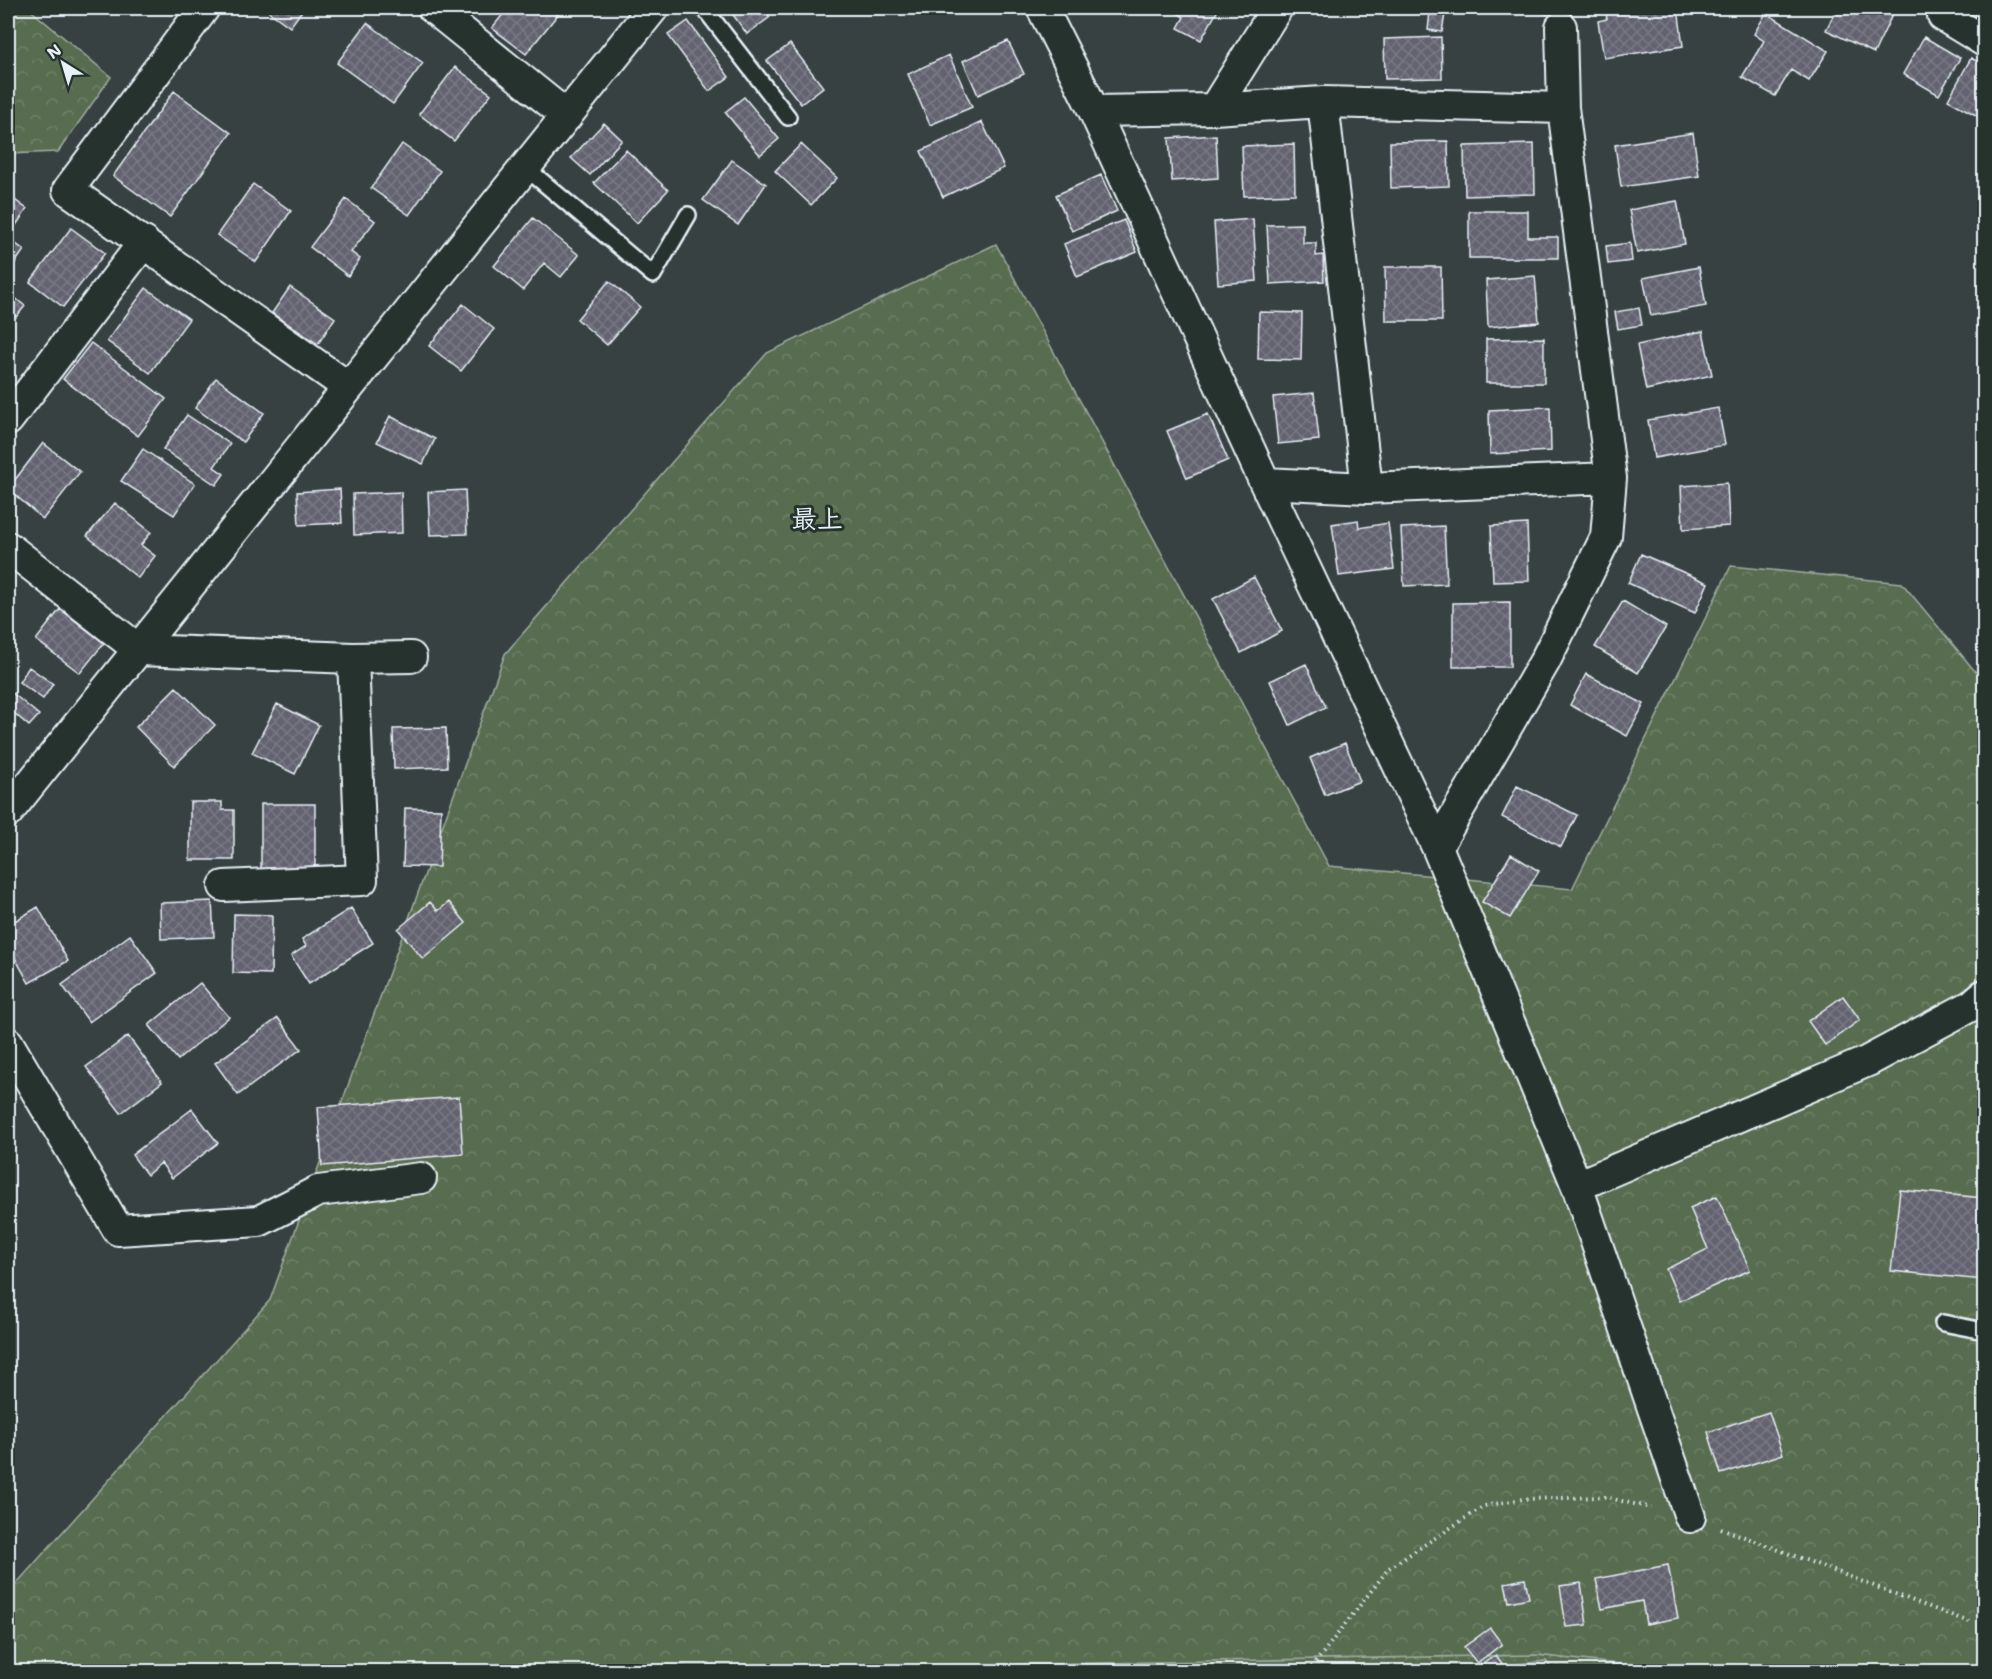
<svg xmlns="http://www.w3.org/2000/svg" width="1992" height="1679" font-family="'Shantell Sans','Klee One',sans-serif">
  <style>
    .grass { fill: url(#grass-dots); stroke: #a0aea4; stroke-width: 1.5 }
    .forest { fill: url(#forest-crowns); stroke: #a0aea4; stroke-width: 1.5 }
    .building { fill: url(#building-cross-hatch); stroke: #e8f1f8; stroke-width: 1.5 }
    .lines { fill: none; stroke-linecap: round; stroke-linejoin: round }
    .lane-casing { stroke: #e8f1f8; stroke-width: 20 }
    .street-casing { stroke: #e8f1f8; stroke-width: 34 }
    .secondary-casing { stroke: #e8f1f8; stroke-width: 38 }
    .path { stroke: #e8f1f8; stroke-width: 4; stroke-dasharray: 1.5 4.5; stroke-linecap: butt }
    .lane { stroke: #26332d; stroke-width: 15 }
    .street { stroke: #26332d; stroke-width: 30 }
    .secondary { stroke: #26332d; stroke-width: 33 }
    .labels { text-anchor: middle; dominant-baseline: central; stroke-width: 6; stroke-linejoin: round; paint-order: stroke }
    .quarter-label { font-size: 26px; font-weight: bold; fill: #e8f1f8; stroke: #26332d }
  </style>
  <defs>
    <pattern id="grass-dots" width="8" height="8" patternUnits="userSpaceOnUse" patternTransform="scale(1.5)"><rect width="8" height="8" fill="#586c4f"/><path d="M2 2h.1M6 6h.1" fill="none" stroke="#708169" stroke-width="1.8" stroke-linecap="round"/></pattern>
    <pattern id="forest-crowns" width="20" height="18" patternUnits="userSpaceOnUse" patternTransform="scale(1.5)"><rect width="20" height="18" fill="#586c4f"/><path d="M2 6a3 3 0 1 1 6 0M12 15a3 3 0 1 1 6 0" fill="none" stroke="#708169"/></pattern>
    <pattern id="building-cross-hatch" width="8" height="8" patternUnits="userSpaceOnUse" patternTransform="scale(1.5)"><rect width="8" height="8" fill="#63626f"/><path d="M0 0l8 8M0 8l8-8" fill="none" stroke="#797984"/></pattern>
  </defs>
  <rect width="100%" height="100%" fill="#384141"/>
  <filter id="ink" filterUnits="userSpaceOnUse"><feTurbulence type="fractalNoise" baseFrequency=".0167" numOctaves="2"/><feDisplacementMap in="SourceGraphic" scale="12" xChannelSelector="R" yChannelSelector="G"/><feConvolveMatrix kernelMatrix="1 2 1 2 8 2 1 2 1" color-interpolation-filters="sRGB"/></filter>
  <g filter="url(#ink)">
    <path class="grass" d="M 1537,1655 L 1687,1671 L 1553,1671 L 1546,1661 L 1457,1672 L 949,1672 L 948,1666 Z"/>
    <path class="forest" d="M 8,8 L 28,8 L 111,77 L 58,152 L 8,154 Z
      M 996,244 L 1329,866 L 1572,889 L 1731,566 L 1902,583 L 1984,682 L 1984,1671 L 1687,1672 L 1537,1655 L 948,1666 L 949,1672 L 8,1672 L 8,1593 L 270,1300 L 505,654 L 767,353 Z
      M 1546,1661 L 1553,1671 L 1457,1672 Z"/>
    <path class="building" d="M 264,8 L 304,8 L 290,27 Z
      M 508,8 L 563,8 L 526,54 L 492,28 Z
      M 728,8 L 763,8 L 770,17 L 747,34 Z
      M 1176,8 L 1219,8 L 1201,40 L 1178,28 L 1184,17 L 1174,11 Z
      M 1528,8 L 1549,8 L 1547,14 Z
      M 1605,8 L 1678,8 L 1683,46 L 1604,58 L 1598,21 L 1607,19 Z
      M 1837,8 L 1889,8 L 1887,11 L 1893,13 L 1874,53 L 1826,30 Z
      M 1979,8 L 1984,8 L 1984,26 L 1973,21 Z
      M 1430,12 L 1445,14 L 1442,32 L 1428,30 Z
      M 1766,13 L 1828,51 L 1809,81 L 1791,70 L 1775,96 L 1742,77 L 1764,41 L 1754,34 Z
      M 688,21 L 729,77 L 709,91 L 668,35 Z
      M 367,23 L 423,63 L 393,104 L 337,63 Z
      M 1441,37 L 1442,78 L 1385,79 L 1384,39 Z
      M 1924,37 L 1960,58 L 1939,95 L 1903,74 Z
      M 1008,41 L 1024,74 L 978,95 L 963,61 Z
      M 790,44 L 823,87 L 801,104 L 767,61 Z
      M 949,55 L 972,107 L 930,125 L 908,74 Z
      M 1971,58 L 1984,65 L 1983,119 L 1948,100 Z
      M 455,67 L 491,94 L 454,141 L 419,114 Z
      M 174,91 L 231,133 L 170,217 L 113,176 Z
      M 744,97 L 779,139 L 760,155 L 725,112 Z
      M 982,122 L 1004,168 L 943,197 L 921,151 Z
      M 604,123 L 622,140 L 590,175 L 571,158 Z
      M 1693,133 L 1699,176 L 1621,187 L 1615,145 Z
      M 1216,135 L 1218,178 L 1172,181 L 1169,138 Z
      M 1448,141 L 1449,186 L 1391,188 L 1390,142 Z
      M 402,144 L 440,171 L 409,215 L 371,188 Z
      M 801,144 L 837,178 L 811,205 L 775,171 Z
      M 1294,144 L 1295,194 L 1244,196 L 1242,146 Z
      M 1534,144 L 1535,194 L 1465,196 L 1464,146 Z
      M 626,150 L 668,190 L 637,223 L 594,183 Z
      M 732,160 L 766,184 L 738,225 L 703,200 Z
      M 1101,175 L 1117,211 L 1072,231 L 1056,195 Z
      M 253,184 L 291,211 L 256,262 L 217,235 Z
      M 8,195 L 27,209 L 8,237 Z
      M 346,199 L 375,221 L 351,252 L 360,259 L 348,276 L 310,247 Z
      M 1677,201 L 1685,244 L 1637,253 L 1629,210 Z
      M 1469,211 L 1528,211 L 1528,237 L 1558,237 L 1558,258 L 1469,258 Z
      M 533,218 L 579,255 L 561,277 L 544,263 L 523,290 L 494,266 Z
      M 1253,219 L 1257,281 L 1218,284 L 1214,222 Z
      M 1124,220 L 1137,252 L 1077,277 L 1064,244 Z
      M 1303,224 L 1303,243 L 1316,243 L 1316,256 L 1323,255 L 1324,281 L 1270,284 L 1267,225 Z
      M 71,228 L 105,253 L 63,307 L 30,282 Z
      M 12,241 L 24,250 L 8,273 L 8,248 Z
      M 1630,243 L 1632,261 L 1608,264 L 1606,246 Z
      M 1385,267 L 1441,267 L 1442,321 L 1386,321 Z
      M 1699,267 L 1706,306 L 1651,316 L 1643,278 Z
      M 1535,276 L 1539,322 L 1488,327 L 1486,280 Z
      M 609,281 L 640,307 L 607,345 L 577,319 Z
      M 290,287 L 335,318 L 318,344 L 272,313 Z
      M 146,288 L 189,319 L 150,373 L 107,341 Z
      M 8,292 L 25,306 L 16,317 L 10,313 L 8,316 Z
      M 463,304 L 494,329 L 461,371 L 429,346 Z
      M 1639,308 L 1642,325 L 1618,329 L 1615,312 Z
      M 1259,312 L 1302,313 L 1301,360 L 1258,359 Z
      M 1703,331 L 1712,375 L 1646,390 L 1637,345 Z
      M 1544,338 L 1544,383 L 1486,383 L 1486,339 Z
      M 91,343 L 166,399 L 138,436 L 63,379 Z
      M 216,378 L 264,413 L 243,442 L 195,408 Z
      M 1314,393 L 1319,440 L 1278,444 L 1273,397 Z
      M 1550,407 L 1551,451 L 1490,454 L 1489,410 Z
      M 1718,408 L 1725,445 L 1654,458 L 1648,420 Z
      M 1208,414 L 1228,460 L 1187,478 L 1167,431 Z
      M 187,415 L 230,444 L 214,467 L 224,474 L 216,485 L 163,449 Z
      M 390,416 L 435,439 L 423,464 L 377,442 Z
      M 43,443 L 80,472 L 43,519 L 8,489 Z
      M 143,449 L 195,484 L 174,515 L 121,481 Z
      M 1727,483 L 1729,526 L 1683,529 L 1681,486 Z
      M 340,489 L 342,523 L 299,525 L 297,492 Z
      M 465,490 L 467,534 L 430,535 L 428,492 Z
      M 401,492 L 402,533 L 354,535 L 353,494 Z
      M 115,503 L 151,532 L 141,545 L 155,556 L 138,578 L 87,536 Z
      M 1358,520 L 1359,528 L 1388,523 L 1394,569 L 1339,576 L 1332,524 Z
      M 1527,524 L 1529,581 L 1493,582 L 1491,526 Z
      M 1444,526 L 1447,584 L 1404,586 L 1401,528 Z
      M 1641,554 L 1708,583 L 1695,613 L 1628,583 Z
      M 1254,577 L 1282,631 L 1241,653 L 1213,599 Z
      M 1623,601 L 1666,627 L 1638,673 L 1595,647 Z
      M 1510,602 L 1510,667 L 1453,667 L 1453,603 Z
      M 60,609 L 104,643 L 80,673 L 36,640 Z
      M 1306,664 L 1326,707 L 1290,725 L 1270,681 Z
      M 29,667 L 53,684 L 43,699 L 19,682 Z
      M 1586,674 L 1644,704 L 1627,736 L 1570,705 Z
      M 176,687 L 215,725 L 174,766 L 136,727 Z
      M 11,692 L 39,715 L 29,726 L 8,708 L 8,696 Z
      M 277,704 L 319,725 L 295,774 L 252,753 Z
      M 446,728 L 447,767 L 394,769 L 393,729 Z
      M 1345,743 L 1360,781 L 1325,795 L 1310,758 Z
      M 1517,786 L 1577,815 L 1561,847 L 1502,817 Z
      M 190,802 L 222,802 L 222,810 L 234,810 L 234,860 L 190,860 Z
      M 261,804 L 315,804 L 315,873 L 261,872 Z
      M 405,808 L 441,809 L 439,867 L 403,866 Z
      M 1511,854 L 1539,871 L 1510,918 L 1482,902 Z
      M 212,901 L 214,937 L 161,939 L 160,903 Z
      M 430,902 L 438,911 L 449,902 L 466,923 L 423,959 L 398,929 Z
      M 38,907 L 68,961 L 29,983 L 8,945 L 8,925 Z
      M 351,908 L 373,943 L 309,984 L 291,956 L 306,946 L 302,939 Z
      M 234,914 L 272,915 L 271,974 L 233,973 Z
      M 130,935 L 157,973 L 89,1022 L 62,985 Z
      M 200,983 L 229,1017 L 178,1060 L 149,1025 Z
      M 1843,996 L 1860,1020 L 1825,1045 L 1808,1021 Z
      M 278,1018 L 301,1049 L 238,1095 L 215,1063 Z
      M 128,1036 L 162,1082 L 121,1113 L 86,1067 Z
      M 459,1097 L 463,1154 L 322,1166 L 318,1107 Z
      M 192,1109 L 218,1143 L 172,1178 L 161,1163 L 147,1175 L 132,1155 Z
      M 1900,1190 L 1984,1198 L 1984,1280 L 1891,1271 Z
      M 1717,1196 L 1750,1270 L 1680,1301 L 1666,1269 L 1708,1249 L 1690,1208 Z
      M 1769,1412 L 1783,1454 L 1721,1474 L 1708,1432 Z
      M 1668,1565 L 1678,1618 L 1646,1624 L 1642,1601 L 1602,1609 L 1596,1579 Z
      M 1525,1579 L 1529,1598 L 1509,1602 L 1505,1583 Z
      M 1581,1583 L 1587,1625 L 1566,1627 L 1560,1586 Z
      M 1490,1628 L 1502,1644 L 1477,1663 L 1464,1647 Z
      M 1496,1655 L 1508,1672 L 1481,1672 L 1478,1667 Z"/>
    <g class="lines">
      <defs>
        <path id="lane" d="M 704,8 L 788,117
          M 526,168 L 653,275 L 688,215
          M 1943,1323 L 1984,1331"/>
        <path id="street" d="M 204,8 L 68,190 L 348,387
          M 433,8 L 567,116
          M 1042,8 L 1094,111 L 1265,483 L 1437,847 L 1577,1186 L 1690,1517
          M 1946,8 L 1943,16 L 1984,41
          M 1561,27 L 1563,108
          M 1323,102 L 1367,488
          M 1214,109 L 1277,8
          M 1094,111 L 1214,109 L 1323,102 L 1563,108 L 1611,478 L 1606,537 L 1545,661 L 1437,847
          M 8,420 L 144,242
          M 1265,483 L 1367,488 L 1611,478
          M 8,547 L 139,650 L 353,658 L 411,657
          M 8,812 L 653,8
          M 224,886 L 362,880 L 353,658
          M 8,1043 L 118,1230 L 259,1221 L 318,1191 L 421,1178
          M 1577,1186 L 1868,1061 L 1978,1002"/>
        <path id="secondary" d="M 1978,1002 L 1984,997"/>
      </defs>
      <use href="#lane" class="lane-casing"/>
      <use href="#street" class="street-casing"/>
      <use href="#secondary" class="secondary-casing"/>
      <path class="path" d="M 1721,1528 L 1969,1622
        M 1308,1672 L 1389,1568 L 1484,1506 L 1523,1499 L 1605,1497 L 1651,1508"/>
      <use href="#lane" class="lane"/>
      <use href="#street" class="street"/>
      <use href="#secondary" class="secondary"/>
    </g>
  </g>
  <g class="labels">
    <g class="quarter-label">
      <text x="817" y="518">最上</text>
    </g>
  </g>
  <rect width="1992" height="1679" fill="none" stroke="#26332d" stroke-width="30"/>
  <rect x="15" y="15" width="1962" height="1649" fill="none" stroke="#e8f1f8" stroke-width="2" filter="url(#ink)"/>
  <g transform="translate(63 63) rotate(323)" stroke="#26332d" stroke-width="4.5" paint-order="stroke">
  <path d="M0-4.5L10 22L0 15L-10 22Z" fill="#e8f1f8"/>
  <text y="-9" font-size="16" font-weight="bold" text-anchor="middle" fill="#e8f1f8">N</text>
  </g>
</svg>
